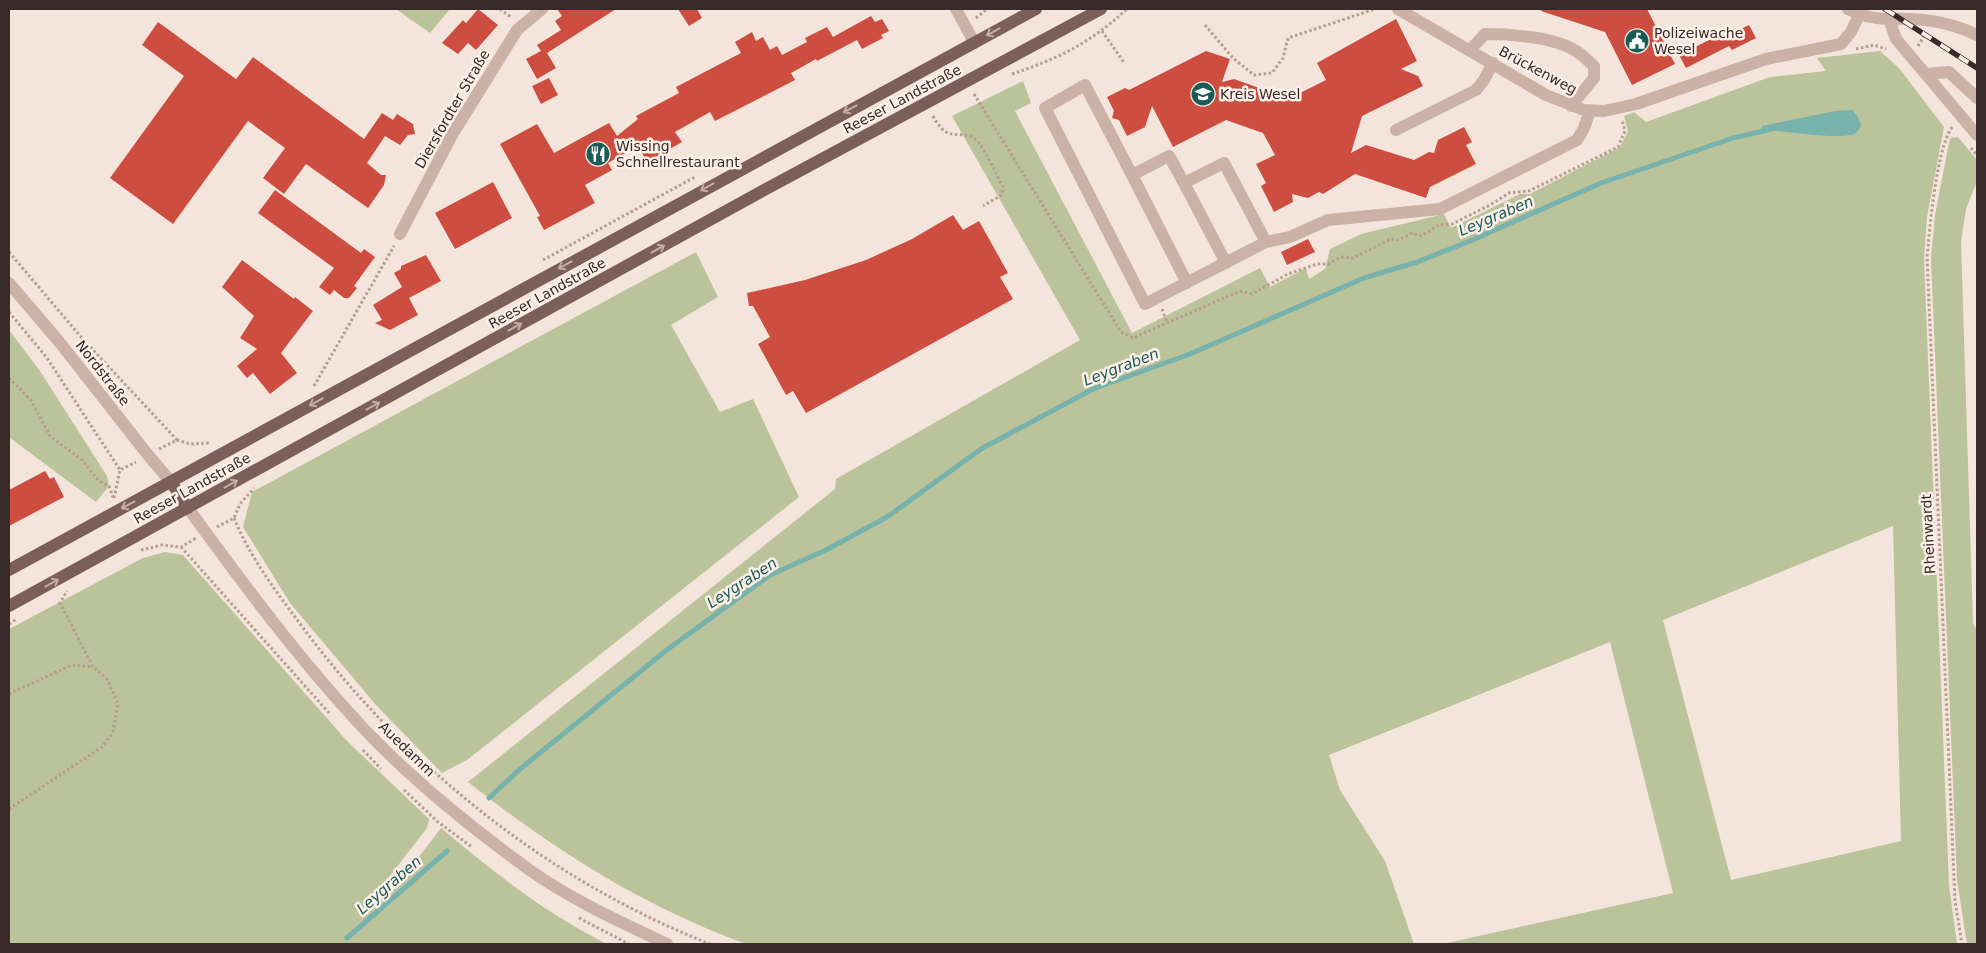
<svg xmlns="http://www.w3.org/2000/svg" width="1986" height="953" font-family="'DejaVu Sans',sans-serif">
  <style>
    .green { fill: #bbc39a; fill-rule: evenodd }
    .water { fill: #78b2ac }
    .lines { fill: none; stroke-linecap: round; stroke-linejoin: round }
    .stream { stroke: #78b2ac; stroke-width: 5 }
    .building { fill: #cd4e40 }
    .path { stroke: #b89c90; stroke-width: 3; stroke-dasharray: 2.5 2.5; stroke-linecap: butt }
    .minor { stroke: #ccb2a6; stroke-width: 12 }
    .major { stroke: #7b5f58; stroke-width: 12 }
    .rail-casing { stroke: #382a28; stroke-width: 5.5 }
    .rail { stroke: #fbefe8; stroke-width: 4; stroke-dasharray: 11; stroke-linecap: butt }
    .oneway { stroke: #c1aea7 }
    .labels { text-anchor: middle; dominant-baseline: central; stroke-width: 5; stroke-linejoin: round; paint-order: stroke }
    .poi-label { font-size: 14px; fill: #382a28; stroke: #fbefe8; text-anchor: start }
    .street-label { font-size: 14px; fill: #382a28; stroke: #fbefe8 }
    .water-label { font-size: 15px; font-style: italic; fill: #1b5c57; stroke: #fbefe8 }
  </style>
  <rect width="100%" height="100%" fill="#f3e5db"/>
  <path class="green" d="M 396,9 L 450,9 L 430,33 Z
    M 1880,51 L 1899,68 L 1944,127 L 1927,217 L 1924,258 L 1949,885 L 1957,944 L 1443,944 L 1673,893 L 1610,642 L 1329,755 L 1340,790 L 1385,861 L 1414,944 L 746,944 C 641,905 556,851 468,782 L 835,489 L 836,479 L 1080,340 L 952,116 L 1023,81 L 1031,103 L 1015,111 L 1132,333 L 1260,268 L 1270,287 L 1306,268 L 1309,279 L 1325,269 L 1330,249 L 1361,234 L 1444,214 L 1451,228 L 1520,194 L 1530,194 L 1620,147 L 1628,131 L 1624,116 L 1634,112 L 1646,122 L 1770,77 L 1826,71 L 1817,58 ZM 1893,526 L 1901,841 L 1731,880 L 1663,620 Z
    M 1958,137 L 1977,160 L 1977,181 L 1966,209 L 1961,242 L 1973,623 L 1977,631 L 1977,944 L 1967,944 L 1957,880 L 1931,258 L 1935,215 L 1950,138 Z
    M 696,252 L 718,297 L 671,325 L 720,412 L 753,399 L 799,497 L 467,760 L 442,773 L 376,705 L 290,603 L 243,527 L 252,492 Z
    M 9,330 L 40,371 L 107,476 L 109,486 L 96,502 L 9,437 Z
    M 165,552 L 183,555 L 347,741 L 429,819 L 427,828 L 382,886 L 392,892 L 441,828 C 492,871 546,914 607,944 L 9,944 L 9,629 L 143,558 Z"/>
  <path class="water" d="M 1852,110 L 1858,117 L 1861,125 C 1859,129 1858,132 1854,134 C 1840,140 1780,131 1762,129 L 1762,126 L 1835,111 Z"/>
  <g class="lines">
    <path class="stream" d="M 489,798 L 520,769 L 668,649 L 770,575 L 826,550 L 887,517 L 981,449 L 1093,389 L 1190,354 L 1364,278 L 1417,262 L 1470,241 L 1601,183 L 1733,138 L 1776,128
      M 347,938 L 447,851"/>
  </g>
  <path class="building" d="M 478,9 L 498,25 L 476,50 L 468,43 L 458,54 L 442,43 L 463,20 L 466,23 Z
    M 557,9 L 616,9 L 547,53 L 556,68 L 537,79 L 526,59 L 541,51 L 537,45 L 561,30 L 555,21 L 562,16 Z
    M 678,9 L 697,9 L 702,18 L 689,26 Z
    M 1542,9 L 1647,9 L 1675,64 L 1632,85 L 1605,32 L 1541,11 Z
    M 871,16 L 875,22 L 882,19 L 889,31 L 881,35 L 883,38 L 862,49 L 857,40 L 817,61 L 816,59 L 791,73 L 795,80 L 715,121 L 710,112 L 675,132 L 682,142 L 647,162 L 638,146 L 608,163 L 612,170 L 585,185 L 595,203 L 544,230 L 537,217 L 540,216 L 500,144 L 537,124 L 554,153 L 609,123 L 617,136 L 638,119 L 636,116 L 679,93 L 676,87 L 741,53 L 735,42 L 752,32 L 756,41 L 763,37 L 770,50 L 777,46 L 782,55 L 807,42 L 805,38 L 827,27 L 833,37 Z
    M 1396,19 L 1417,61 L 1401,69 L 1418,76 L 1423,86 L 1362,116 L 1351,153 L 1366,145 L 1414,160 L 1429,152 L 1434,153 L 1438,140 L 1464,127 L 1472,142 L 1466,145 L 1476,164 L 1430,187 L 1426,198 L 1355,174 L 1323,194 L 1319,192 L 1308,198 L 1292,194 L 1293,202 L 1274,212 L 1261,186 L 1266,183 L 1256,164 L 1275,155 L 1263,133 L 1226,120 L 1173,147 L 1152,106 L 1145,127 L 1127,136 L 1119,120 L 1112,118 L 1114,111 L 1107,97 L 1125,88 L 1129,90 L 1206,51 L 1230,59 L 1222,82 L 1234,79 L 1279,95 L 1289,90 L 1292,97 L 1326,80 L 1317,63 Z
    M 158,22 L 236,79 L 253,57 L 364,139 L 382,113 L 393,120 L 397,114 L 413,124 L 415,134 L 408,135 L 400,145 L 385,136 L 367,163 L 381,175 L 386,175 L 384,185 L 368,208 L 306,164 L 284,194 L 263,178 L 285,148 L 248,121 L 173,224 L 110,178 L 184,76 L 142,45 Z
    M 1749,25 L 1756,38 L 1732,50 L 1729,46 L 1686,68 L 1679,55 L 1723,33 L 1725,37 Z
    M 549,78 L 558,95 L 541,104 L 532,86 Z
    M 493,182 L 512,218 L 455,249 L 435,213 Z
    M 275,190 L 361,253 L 364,249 L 375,257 L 354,286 L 357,288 L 349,298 L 344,298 L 334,290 L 330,295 L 319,287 L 334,268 L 258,213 Z
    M 953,215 L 963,230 L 979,221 L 1008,273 L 1000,277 L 1013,299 L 806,413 L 793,391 L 786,395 L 758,344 L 770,337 L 753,306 L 749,306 L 747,293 L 805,280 L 866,260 L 912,239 Z
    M 1308,239 L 1315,252 L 1287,265 L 1281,252 Z
    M 426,255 L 441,281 L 409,298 L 418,315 L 390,330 L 375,323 L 382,320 L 373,305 L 402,287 L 394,273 L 401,269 L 401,266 Z
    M 242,260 L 294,299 L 295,297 L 313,311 L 281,353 L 297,373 L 270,394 L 253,373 L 247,378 L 237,366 L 257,349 L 240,338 L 254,316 L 222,287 Z
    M 45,471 L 50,479 L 54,477 L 64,497 L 9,526 L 9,490 Z"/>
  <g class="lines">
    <path class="path" d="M 500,9 L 512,18
      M 976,18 L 987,9
      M 1205,25 L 1233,58 L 1254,75 L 1272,73 L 1283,58 L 1288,38 L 1375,9
      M 1102,31 L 1125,64
      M 1918,46 L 1926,33
      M 1856,49 L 1874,45 L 1886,49
      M 1012,74 C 1060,58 1090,43 1127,9
      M 974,94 L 1121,332 L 1133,338 L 1240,291 L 1252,294 L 1288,274 L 1317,264 L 1328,264 L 1341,257 L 1353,258 L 1391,239 L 1399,240 L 1412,233 L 1421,236 L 1439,225 L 1452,224 L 1490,205 L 1509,193 L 1529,191 L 1618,147 L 1625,131 L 1622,120
      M 933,116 C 950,148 962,125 978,142 C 987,152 996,175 1003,187 L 1002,195 L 983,206
      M 1952,127 C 1936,151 1930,226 1927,257 L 1955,901 L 1962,944
      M 1971,148 L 1977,155
      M 9,252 L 81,337 L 177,440
      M 543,260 L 695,177
      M 1162,309 L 1167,322
      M 9,312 L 47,358 L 120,470
      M 9,378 L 31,400 L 50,436 L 82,460 L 99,481 L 109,486 L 113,497
      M 314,386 L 394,246
      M 159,449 L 177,440 L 190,444 L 210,443
      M 114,498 L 120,470 L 136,462
      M 234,518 C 249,555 274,589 298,621 C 402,763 545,879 710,944
      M 217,527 L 234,518 L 240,504 L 254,488
      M 181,547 L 330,714
      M 141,550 L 162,545 L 181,547 L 196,538
      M 9,624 L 17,619
      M 9,694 L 72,665 L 92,667
      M 363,750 L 381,769
      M 404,790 L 438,822 L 472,847
      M 9,809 L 102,747 L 113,732 L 118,704 L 107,679 L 93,667 L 60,603 L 67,591
      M 579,918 L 629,944"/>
    <path class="minor" d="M 956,9 L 974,42
      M 1398,9 L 1546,95 L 1584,110 L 1604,111 L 1636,104 L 1766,59 L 1841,44 L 1851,32 L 1859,15
      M 1848,9 C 1861,16 1873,19 1889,19 L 1896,39 L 1977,135
      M 1889,19 C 1921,18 1948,21 1977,35
      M 1470,50 L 1485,34 C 1511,34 1554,37 1576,51 C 1583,55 1588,61 1594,66 L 1594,78 L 1571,106
      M 1926,74 L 1949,72 L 1977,98
      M 1396,130 L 1476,90 L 1484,80 L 1493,63
      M 1132,175 L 1085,85 L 1045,108 L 1145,304 L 1266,242
      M 1184,183 L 1169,156 L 1132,175 L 1187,283
      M 400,234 L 452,135 L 517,30 L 542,9
      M 1226,263 L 1184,183 L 1224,163 L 1266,242 L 1290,237 L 1328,220 L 1440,209 L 1577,140 L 1584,128 L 1590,111
      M 9,283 L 61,344 L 148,455 L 171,482
      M 188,508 C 244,585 301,662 367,732 C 416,783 473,829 531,871 C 572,900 621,922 667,944"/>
    <path class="major" d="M 171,482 L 188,508
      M 9,570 L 1036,9
      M 9,606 L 766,189 L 1101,9"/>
    <defs>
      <path id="rail" d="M 1885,9 L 1977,68"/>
    </defs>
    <use href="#rail" class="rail-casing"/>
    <use href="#rail" class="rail"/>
  </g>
  <defs><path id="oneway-shaft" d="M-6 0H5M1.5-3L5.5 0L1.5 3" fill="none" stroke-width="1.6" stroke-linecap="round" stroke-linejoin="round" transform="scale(1.25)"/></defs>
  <g class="oneway">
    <use href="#oneway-shaft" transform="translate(993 32) rotate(151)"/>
    <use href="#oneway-shaft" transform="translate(850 109) rotate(152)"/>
    <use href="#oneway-shaft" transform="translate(707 187) rotate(151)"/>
    <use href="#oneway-shaft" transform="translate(658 249) rotate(-29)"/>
    <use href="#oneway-shaft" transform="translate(565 265) rotate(151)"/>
    <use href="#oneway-shaft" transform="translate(515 327) rotate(-29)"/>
    <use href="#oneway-shaft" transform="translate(316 402) rotate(151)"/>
    <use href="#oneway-shaft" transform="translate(373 406) rotate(-29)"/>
    <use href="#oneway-shaft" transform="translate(231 484) rotate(-29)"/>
    <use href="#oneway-shaft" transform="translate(128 505) rotate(152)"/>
    <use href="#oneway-shaft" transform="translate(52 583) rotate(-29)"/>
  </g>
  <defs>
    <symbol id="civic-disc" viewBox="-11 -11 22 22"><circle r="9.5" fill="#1b5c57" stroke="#fbefe8"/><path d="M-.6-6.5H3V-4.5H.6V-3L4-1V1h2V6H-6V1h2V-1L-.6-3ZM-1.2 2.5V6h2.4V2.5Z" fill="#fff"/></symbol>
    <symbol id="school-disc" viewBox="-11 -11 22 22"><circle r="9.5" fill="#1b5c57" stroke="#fbefe8"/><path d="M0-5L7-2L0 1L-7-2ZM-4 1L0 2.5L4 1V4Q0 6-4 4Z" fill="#fff"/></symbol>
    <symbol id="restaurant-disc" viewBox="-11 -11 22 22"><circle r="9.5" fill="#1b5c57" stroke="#fbefe8"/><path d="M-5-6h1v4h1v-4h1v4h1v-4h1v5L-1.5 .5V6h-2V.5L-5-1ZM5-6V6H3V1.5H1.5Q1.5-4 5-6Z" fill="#fff"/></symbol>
  </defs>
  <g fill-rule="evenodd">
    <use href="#civic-disc" x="1623" y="27" width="28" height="28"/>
    <use href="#school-disc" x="1189" y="80" width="28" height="28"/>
    <use href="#restaurant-disc" x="584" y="140" width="28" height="28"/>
  </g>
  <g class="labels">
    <g class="poi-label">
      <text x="1654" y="33">Polizeiwache<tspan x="1654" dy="16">Wesel</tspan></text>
      <text x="1220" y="94">Kreis Wesel</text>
      <text x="616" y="146">Wissing<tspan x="616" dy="16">Schnellrestaurant</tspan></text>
    </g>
    <g class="street-label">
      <text transform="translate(1538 70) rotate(28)">Brückenweg</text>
      <text transform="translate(902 99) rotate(-28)">Reeser Landstraße</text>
      <text transform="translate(452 109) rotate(-60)">Diersfordter Straße</text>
      <text transform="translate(547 293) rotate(-29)">Reeser Landstraße</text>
      <text transform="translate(103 373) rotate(52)">Nordstraße</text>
      <text transform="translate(192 488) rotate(-29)">Reeser Landstraße</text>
      <text transform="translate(1928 534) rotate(-93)">Rheinwardt</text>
      <text transform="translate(407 749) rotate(44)">Auedamm</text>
    </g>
    <g class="water-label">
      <text transform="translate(1496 216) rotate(-23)">Leygraben</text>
      <text transform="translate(1121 367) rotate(-21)">Leygraben</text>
      <text transform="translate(742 583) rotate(-33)">Leygraben</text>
      <text transform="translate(389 885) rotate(-41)">Leygraben</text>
    </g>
  </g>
  <rect width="1986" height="953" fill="none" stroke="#382a28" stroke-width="20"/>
</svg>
